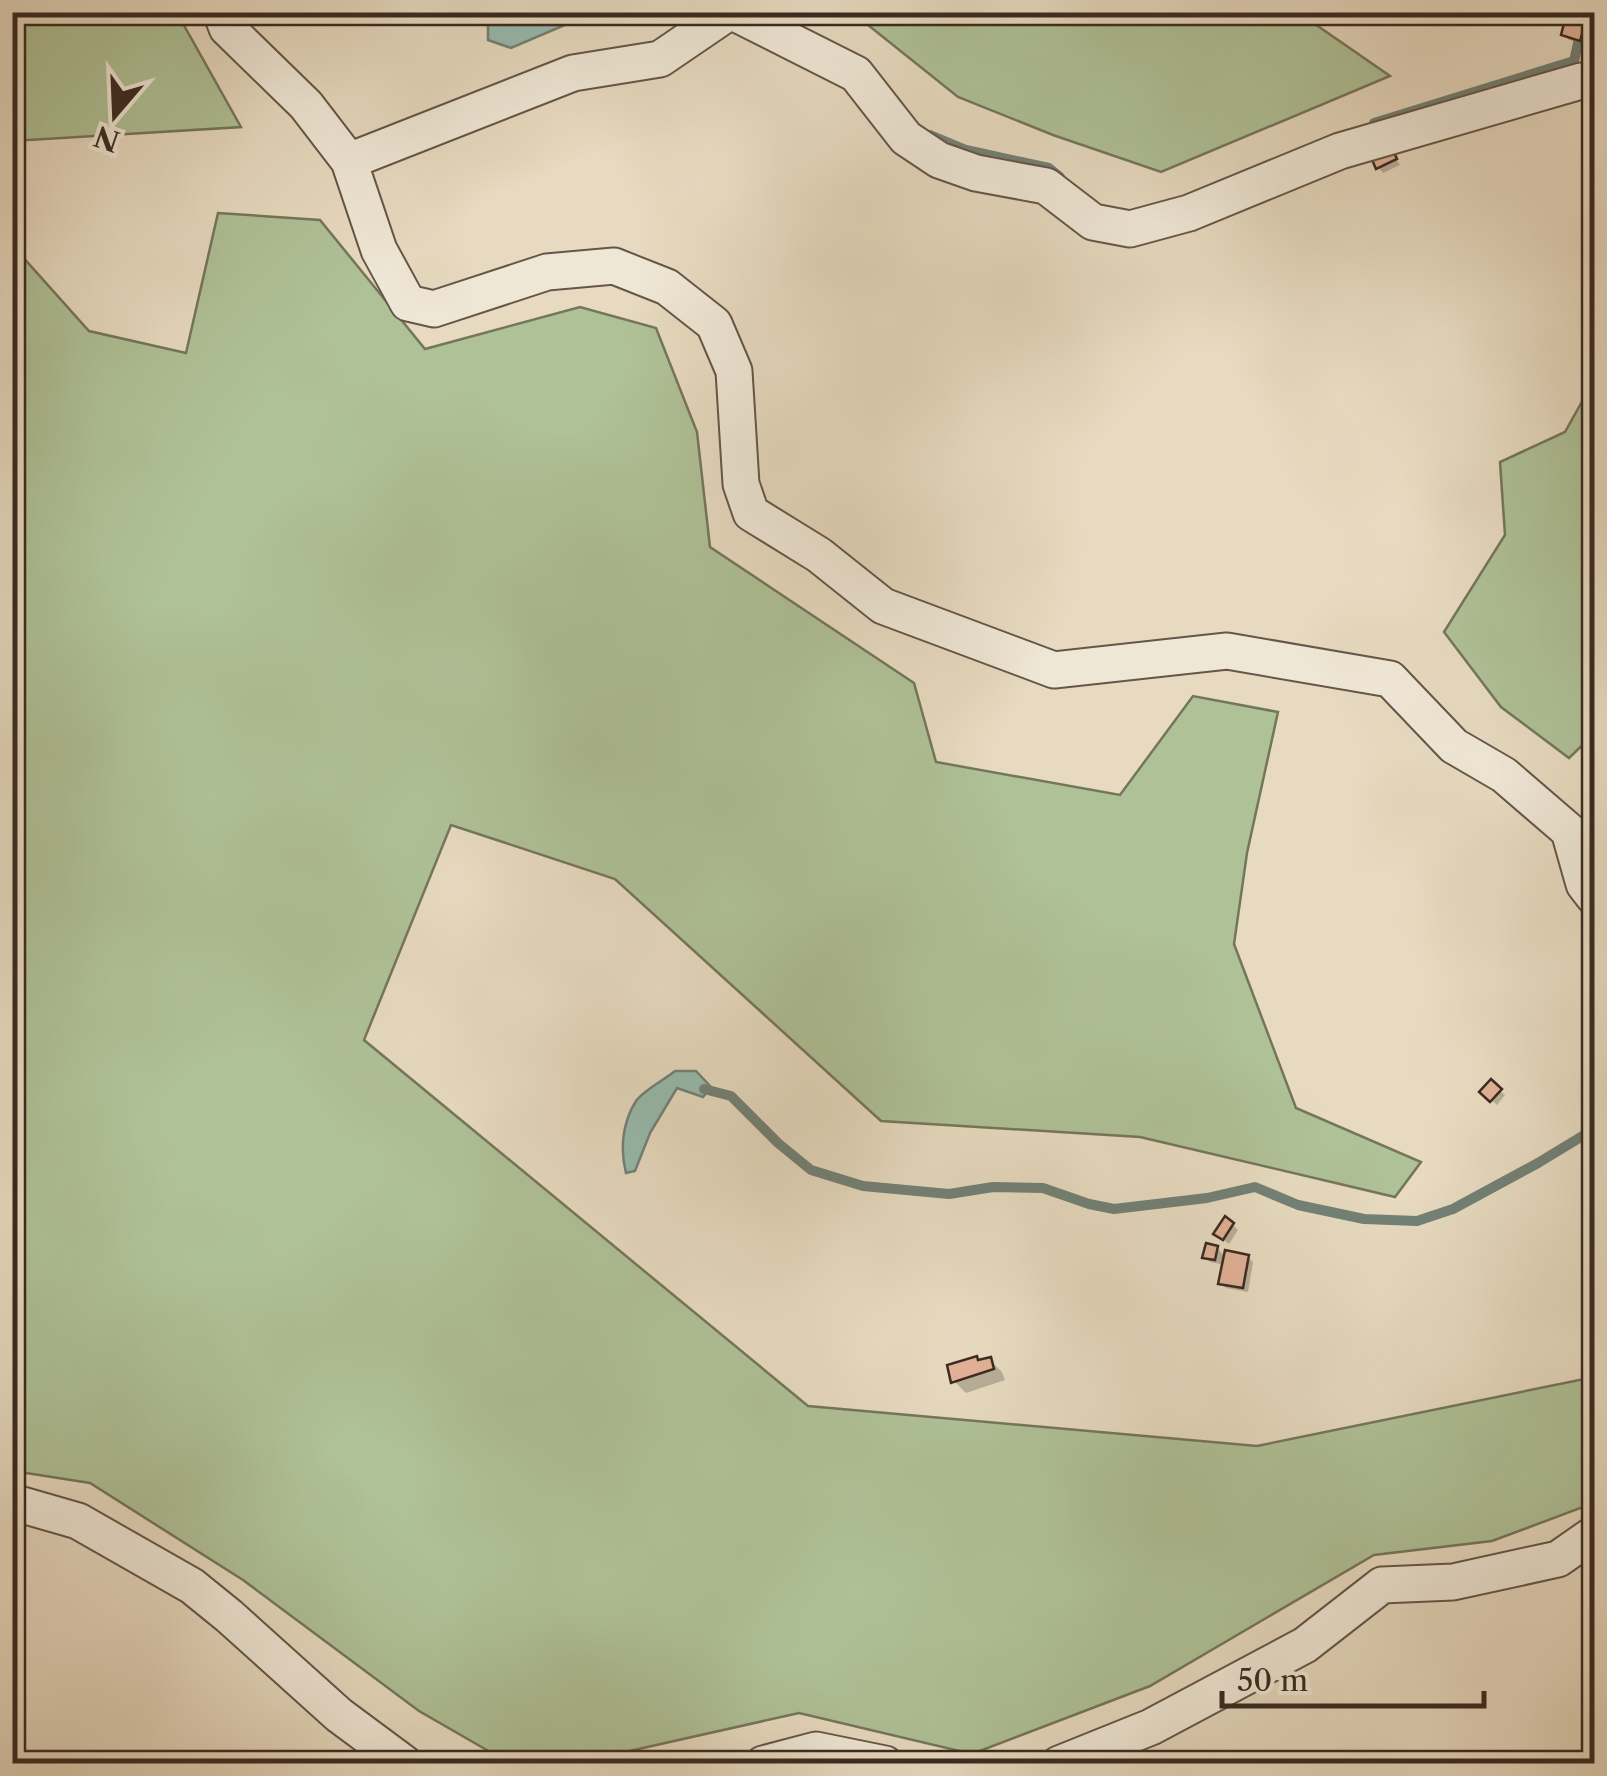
<svg xmlns="http://www.w3.org/2000/svg" width="1607" height="1776" font-family="'Libre Caslon Text',serif">
  <style>
    .green { fill: #afc197; stroke: #74765c; stroke-width: 2.5 }
    .water { fill: #97bbae; stroke: #728176; stroke-width: 2.5 }
    .shadow { fill: #0003 }
    .lines { fill: none; stroke-linecap: round; stroke-linejoin: round }
    .stream { stroke: #728176; stroke-width: 10 }
    .building { fill: #e2b197; stroke: #3a2a21; stroke-width: 2.5 }
    .minor-casing { stroke: #655649; stroke-width: 39 }
    .minor { stroke: #efe7d6; stroke-width: 35 }
  </style>
  <rect width="100%" height="100%" fill="#e7dac0"/>
  <filter id="stains"><feTurbulence type="fractalNoise" baseFrequency=".002" numOctaves="4"/><feColorMatrix values="0 0 0 0 .2 0 0 0 0 .09 0 0 0 0 .02 0 0 0 .5 -.17"/></filter>
  <radialGradient id="worn" r=".72"><stop offset=".6" stop-color="#630" stop-opacity="0"/><stop offset="1" stop-color="#630" stop-opacity=".3"/></radialGradient>
  <path class="green" d="M 13,12 L 177,13 L 241,127 L 13,141 Z
    M 853,13 L 1299,13 L 1390,76 L 1161,172 L 1053,135 L 958,97 Z
    M 218,213 L 320,220 L 425,349 L 580,307 L 656,328 L 697,432 L 710,547 L 914,683 L 936,762 L 1120,795 L 1193,696 L 1278,712 L 1247,853 L 1234,944 L 1296,1108 L 1421,1162 L 1395,1197 L 1140,1137 L 881,1121 L 615,879 L 451,825 L 364,1040 L 808,1406 L 1257,1446 L 1594,1377 L 1594,1503 L 1492,1541 L 1374,1555 L 1150,1686 L 972,1754 L 799,1713 L 576,1763 L 511,1764 L 419,1711 L 243,1580 L 90,1483 L 13,1471 L 12,245 L 89,331 L 186,353 Z
    M 1594,380 L 1594,734 L 1569,758 L 1501,707 L 1444,632 L 1505,535 L 1500,462 L 1565,432 Z"/>
  <path class="water" d="M 488,13 L 488,12 L 593,13 L 511,48 L 488,40 Z
    M 675,1071 L 696,1071 L 711,1087 L 703,1097 L 677,1088 L 650,1133 L 635,1171 L 626,1173 C 620,1150 622,1123 636,1101 C 644,1090 664,1080 675,1071 Z"/>
  <path class="shadow" d="M 1585,18 L 1591,23 L 1585,44 L 1569,40 L 1564,35 Z
    M 1390,149 L 1400,165 L 1383,173 L 1378,167 Z
    M 1491,1083 L 1505,1095 L 1497,1105 L 1482,1092 Z
    M 1233,1225 L 1238,1230 L 1229,1244 L 1216,1234 Z
    M 1217,1248 L 1226,1258 L 1248,1257 L 1253,1262 L 1248,1292 L 1226,1288 L 1221,1283 L 1225,1265 L 1210,1262 L 1205,1257 Z
    M 990,1360 L 1002,1372 L 1005,1380 L 966,1393 L 954,1381 L 980,1362 Z"/>
  <g class="lines">
    <path class="stream" d="M 1374,123 L 1574,61 L 1585,12
      M 930,135 L 966,150 L 1049,168 L 1060,177
      M 704,1089 L 731,1096 L 778,1143 L 811,1170 L 863,1186 L 949,1194 L 993,1187 L 1043,1188 L 1089,1204 L 1114,1209 L 1207,1198 L 1255,1187 L 1298,1205 L 1364,1219 L 1417,1221 L 1453,1209 L 1538,1163 L 1594,1129"/>
  </g>
  <path class="building" d="M 1567,12 L 1587,16 L 1580,41 L 1561,35 Z
    M 1391,146 L 1397,159 L 1376,169 L 1370,155 Z
    M 1491,1079 L 1502,1089 L 1490,1102 L 1479,1092 Z
    M 1225,1216 L 1234,1223 L 1223,1240 L 1213,1234 Z
    M 1206,1243 L 1218,1246 L 1215,1260 L 1202,1258 Z
    M 1225,1250 L 1249,1255 L 1243,1288 L 1218,1284 Z
    M 977,1356 L 978,1360 L 991,1357 L 994,1369 L 951,1383 L 947,1365 Z"/>
  <g class="lines">
    <defs>
      <path id="minor" d="M 221,12 L 227,28 L 306,105 L 349,161 L 379,250 L 408,303 L 434,309 L 547,272 L 614,266 L 667,287 L 714,324 L 734,371 L 741,484 L 751,513 L 819,555 L 883,606 L 1054,670 L 1227,651 L 1390,679 L 1454,746 L 1504,775 L 1569,831 L 1584,884 L 1594,897
        M 733,12 L 856,74 L 906,138 L 939,160 L 976,173 L 1046,186 L 1093,222 L 1130,229 L 1189,213 L 1340,151 L 1581,81 L 1594,81
        M 349,161 L 573,73 L 660,59 L 729,12
        M 12,1502 L 78,1521 L 192,1586 L 229,1616 L 339,1715 L 405,1764
        M 763,1764 L 816,1750 L 885,1764
        M 1059,1764 L 1151,1727 L 1305,1645 L 1382,1585 L 1453,1582 L 1558,1559 L 1594,1534"/>
    </defs>
    <use href="#minor" class="minor-casing"/>
    <use href="#minor" class="minor"/>
  </g>
  <rect width="1607" height="1776" fill="none" stroke="#e7dac0" stroke-width="50"/>
  <rect x="15" y="15" width="1577" height="1746" fill="none" stroke="#3a2a21" stroke-width="5"/>
  <rect x="25" y="25" width="1557" height="1726" fill="none" stroke="#3a2a21" stroke-width="2.5"/>
  <g transform="translate(115 115) rotate(199)" stroke="#efe7d6" stroke-width="8" paint-order="stroke">
  <path d="M0-8L18 38L0 25L-18 38Z" fill="#3a2a21"/>
  <text y="-15" font-size="28" font-weight="bold" text-anchor="middle" fill="#3a2a21">N</text>
  </g>
  <path d="M1222 1691v15h262v-15" fill="none" stroke="#3a2a21" stroke-width="5"/>
  <text x="1237" y="1691" font-size="30" fill="#3a2a21" stroke="#efe7d6" stroke-width="8" paint-order="stroke">50 m</text>
  <rect width="100%" height="100%" filter="url(#stains)"/>
  <rect width="100%" height="100%" fill="url(#worn)"/>
</svg>
